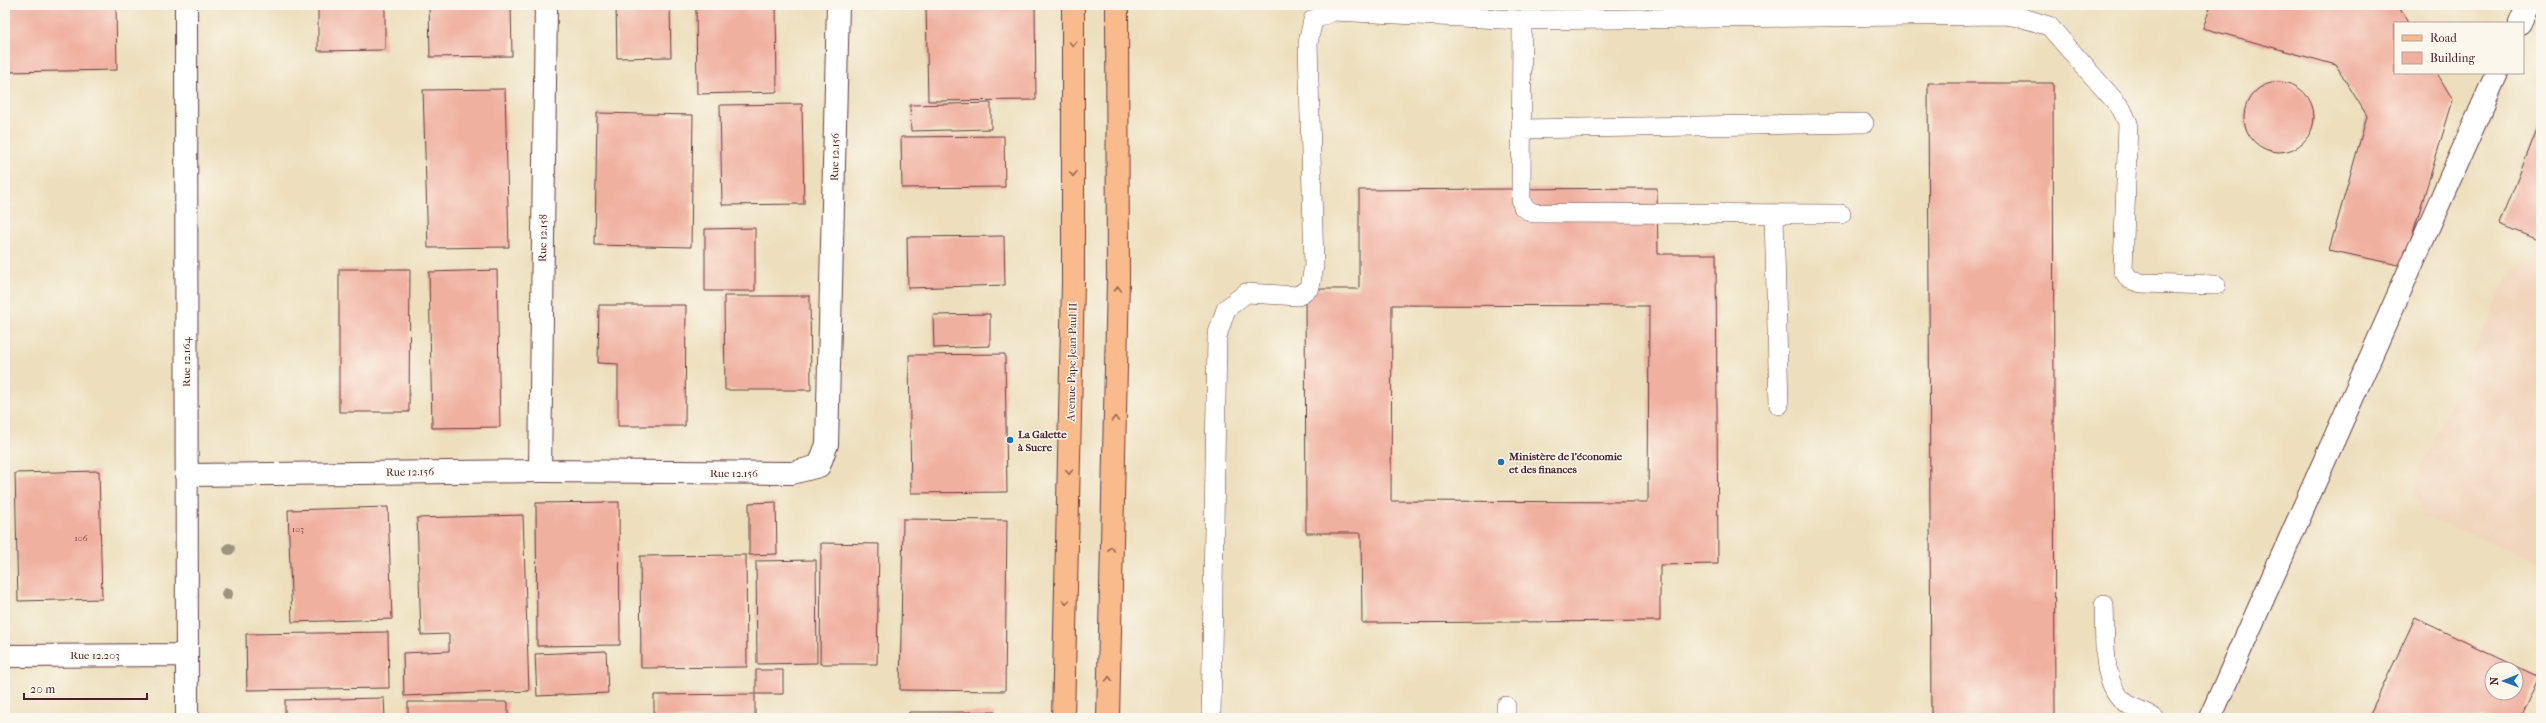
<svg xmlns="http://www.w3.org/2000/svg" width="2546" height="723" font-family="'IM FELL French Canon',serif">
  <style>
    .built { fill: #f1d5bd }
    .building { fill: #f0b0a0; fill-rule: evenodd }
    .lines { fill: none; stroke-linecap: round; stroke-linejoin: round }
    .service-casing { stroke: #623c41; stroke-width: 20 }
    .minor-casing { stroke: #623c41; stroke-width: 24 }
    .primary-casing { stroke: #623c41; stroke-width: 24 }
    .service { stroke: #fff; stroke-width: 19 }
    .minor { stroke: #fff; stroke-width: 22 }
    .primary { stroke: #fabb8c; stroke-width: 22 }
    .tree { fill: #9e947e }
    .oneway { stroke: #996557 }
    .poi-dot { fill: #1f6fb2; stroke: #fbf7ec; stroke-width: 1.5 }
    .labels { text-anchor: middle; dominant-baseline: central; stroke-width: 3; stroke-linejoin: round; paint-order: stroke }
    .number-label { font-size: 9px; fill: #744348 }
    .street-label { font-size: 11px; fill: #4a1f2b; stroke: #fbf7ec }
    .poi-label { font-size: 11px; font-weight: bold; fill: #4a1f2b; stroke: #fbf7ec; text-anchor: start }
  </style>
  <rect width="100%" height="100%" fill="#fbf7ec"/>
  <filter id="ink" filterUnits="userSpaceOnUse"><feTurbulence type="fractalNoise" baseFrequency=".025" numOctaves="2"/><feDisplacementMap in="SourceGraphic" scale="8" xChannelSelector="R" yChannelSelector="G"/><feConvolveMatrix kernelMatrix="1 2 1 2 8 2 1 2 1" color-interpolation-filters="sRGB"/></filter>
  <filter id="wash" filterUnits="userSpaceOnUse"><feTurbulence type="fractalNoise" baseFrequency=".012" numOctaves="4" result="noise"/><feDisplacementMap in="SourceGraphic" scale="16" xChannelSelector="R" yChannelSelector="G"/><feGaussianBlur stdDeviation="0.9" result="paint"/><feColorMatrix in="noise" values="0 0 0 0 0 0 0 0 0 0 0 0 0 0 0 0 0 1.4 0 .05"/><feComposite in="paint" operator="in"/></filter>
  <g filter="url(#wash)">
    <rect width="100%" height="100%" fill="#eddfbd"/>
    <path class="built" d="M 2539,256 L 2541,257 L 2541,562 L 2423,516 L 2414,483 L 2510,271 Z"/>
    <g id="blocks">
      <path class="building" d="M 5,5 L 116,5 L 117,70 L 5,72 Z
        M 318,5 L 385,5 L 385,50 L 318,51 Z
        M 429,5 L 511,5 L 512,56 L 430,57 Z
        M 616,5 L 670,5 L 671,57 L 617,58 Z
        M 696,5 L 776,5 L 777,92 L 697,94 Z
        M 926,5 L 1035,5 L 1036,100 L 928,101 Z
        M 2211,5 L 2398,5 L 2408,23 L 2395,23 L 2395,73 L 2437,73 L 2453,100 L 2403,266 L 2329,250 L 2367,116 L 2336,65 L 2203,28 Z
        M2244 117a35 35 0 1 1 70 0a35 35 0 1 1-70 0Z
        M 1928,83 L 2053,83 L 2055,718 L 1931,718 Z
        M 505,89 L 509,247 L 428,248 L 423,90 Z
        M 991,103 L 991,129 L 911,131 L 910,105 Z
        M 802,104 L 804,204 L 722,205 L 720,105 Z
        M 597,113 L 693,115 L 691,247 L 595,245 Z
        M 2541,119 L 2541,241 L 2500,224 Z
        M 1004,136 L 1005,187 L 902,188 L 901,137 Z
        M 1657,188 L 1658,254 L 1716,254 L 1718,564 L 1660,565 L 1660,621 L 1362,623 L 1361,533 L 1306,533 L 1305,289 L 1359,289 L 1359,190 ZM 1392,305 L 1649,306 L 1648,502 L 1391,501 Z
        M 755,228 L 755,291 L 705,291 L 705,229 Z
        M 1004,236 L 1005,285 L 908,288 L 907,237 Z
        M 339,269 L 410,269 L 409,412 L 339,412 Z
        M 497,270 L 500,427 L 432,428 L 429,272 Z
        M 724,296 L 810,296 L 811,390 L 725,390 Z
        M 599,305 L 686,305 L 685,426 L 618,426 L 618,364 L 598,363 Z
        M 990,314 L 990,346 L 934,348 L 933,315 Z
        M 1005,354 L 1007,492 L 911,493 L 909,355 Z
        M 99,471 L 102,599 L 18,601 L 15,473 Z
        M 619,502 L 620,645 L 537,646 L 536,503 Z
        M 776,502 L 777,554 L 749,555 L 749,503 Z
        M 388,507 L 392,619 L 292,622 L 288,510 Z
        M 523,515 L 529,691 L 404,696 L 403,653 L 449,651 L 449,634 L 421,635 L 417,518 Z
        M 903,519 L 1007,520 L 1005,691 L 900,690 Z
        M 821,543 L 879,544 L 877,664 L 820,664 Z
        M 746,555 L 747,667 L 641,668 L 640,556 Z
        M 816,560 L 817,663 L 757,664 L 756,561 Z
        M 2415,618 L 2539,677 L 2520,718 L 2368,718 ZM 2492,669 L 2516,669 L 2516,693 L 2492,693 Z
        M 388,632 L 389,688 L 247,690 L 246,634 Z
        M 606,651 L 608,693 L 537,696 L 535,654 Z
        M 756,670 L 783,670 L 783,694 L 756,694 Z
        M 755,694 L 755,718 L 654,718 L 654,695 Z
        M 384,698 L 385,718 L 285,718 L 285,700 Z
        M 408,702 L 508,702 L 508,718 L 408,718 Z
        M 909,712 L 995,712 L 995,718 L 909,718 Z"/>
    </g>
  </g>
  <g filter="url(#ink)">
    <use href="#blocks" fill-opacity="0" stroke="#623c41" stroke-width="1"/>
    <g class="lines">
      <defs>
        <path id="service" d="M 1522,20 L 1521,199 L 1523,207 L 1533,213 L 1841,214
          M 1522,129 L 1864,123
          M 1774,215 L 1779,405
          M 2104,605 C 2106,635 2099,684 2127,704 C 2136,709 2146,713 2154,718
          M 1506,706 L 1506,718
          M 1211,718 L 1217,336 L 1226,309 L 1246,293 L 1298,296 L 1310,287 L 1314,266 L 1308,43 L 1313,20 L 1333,11 L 1522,20 L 2005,15 L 2023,18 L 2049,26 L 2121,108 L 2128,123 L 2123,270 L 2129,279 L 2141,283 L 2216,285"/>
        <path id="minor" d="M 186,5 L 187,718
          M 2520,23 L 2528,5
          M 540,471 L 546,5
          M 186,475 L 540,471 L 792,473 L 819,466 L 827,444 L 838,5
          M 5,656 L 186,655
          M 2210,718 L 2497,73"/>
        <path id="primary" d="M 1063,718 L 1073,283 L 1073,5
          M 1108,718 L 1118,280 L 1117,5"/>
      </defs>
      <use href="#service" class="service-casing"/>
      <use href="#minor" class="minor-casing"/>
      <use href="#primary" class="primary-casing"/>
      <use href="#service" class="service"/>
      <use href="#minor" class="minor"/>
      <use href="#primary" class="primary"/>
    </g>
    <g class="tree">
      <circle cx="229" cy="549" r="6"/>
      <circle cx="227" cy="594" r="6"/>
    </g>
    <defs><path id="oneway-chevron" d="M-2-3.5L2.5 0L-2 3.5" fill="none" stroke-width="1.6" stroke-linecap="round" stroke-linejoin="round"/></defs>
    <g class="oneway">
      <use href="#oneway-chevron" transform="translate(1073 44) rotate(90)"/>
      <use href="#oneway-chevron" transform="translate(1073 174) rotate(90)"/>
      <use href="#oneway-chevron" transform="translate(1118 289) rotate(-88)"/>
      <use href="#oneway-chevron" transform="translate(1115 419) rotate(-88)"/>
      <use href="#oneway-chevron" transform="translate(1069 472) rotate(91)"/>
      <use href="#oneway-chevron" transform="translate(1111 549) rotate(-88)"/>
      <use href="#oneway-chevron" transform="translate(1066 602) rotate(91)"/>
      <use href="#oneway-chevron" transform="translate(1109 679) rotate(-90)"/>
    </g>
  </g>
  <g class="poi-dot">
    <circle cx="1010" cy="440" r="4"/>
    <circle cx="1501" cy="462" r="4"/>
  </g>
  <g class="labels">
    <g class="number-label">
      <text x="298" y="529">103</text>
      <text x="81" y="538">106</text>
    </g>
    <g class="street-label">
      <text transform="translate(835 157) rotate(-89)">Rue 12.156</text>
      <text transform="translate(543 238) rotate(-89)">Rue 12.158</text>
      <text transform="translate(186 362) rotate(-90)">Rue 12.164</text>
      <text transform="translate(1072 362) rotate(-89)">Avenue Pape Jean-Paul II</text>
      <text transform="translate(410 472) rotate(-1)">Rue 12.156</text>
      <text x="734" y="473">Rue 12.156</text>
      <text x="95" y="655">Rue 12.203</text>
    </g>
    <g class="poi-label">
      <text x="1018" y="434">La Galette<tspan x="1018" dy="13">à Sucre</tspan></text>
      <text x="1509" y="456">Ministère de l'économie<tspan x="1509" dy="13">et des finances</tspan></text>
    </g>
  </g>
  <rect width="2546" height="723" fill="none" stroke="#fbf7ec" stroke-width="20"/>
  <rect x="2394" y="22" width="130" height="52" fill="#fbf7ec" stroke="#b4a19f"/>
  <rect x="2402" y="35" width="20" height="6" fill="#fabb8c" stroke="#b4a19f"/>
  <text x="2430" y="42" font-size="12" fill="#4a1f2b">Road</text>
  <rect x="2402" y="52" width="20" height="12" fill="#f0b0a0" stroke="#b4a19f"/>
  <text x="2430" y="62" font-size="12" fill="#4a1f2b">Building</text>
  <g transform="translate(2504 681) rotate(269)"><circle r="19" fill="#fbf7ec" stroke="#b4a19f"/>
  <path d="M0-3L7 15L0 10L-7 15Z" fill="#1f6fb2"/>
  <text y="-6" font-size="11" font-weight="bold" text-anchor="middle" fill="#4a1f2b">N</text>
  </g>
  <path d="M24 693v6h123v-6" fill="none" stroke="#4a1f2b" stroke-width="2"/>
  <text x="30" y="693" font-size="12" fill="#4a1f2b" stroke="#fbf7ec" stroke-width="3" paint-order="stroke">20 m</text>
</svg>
